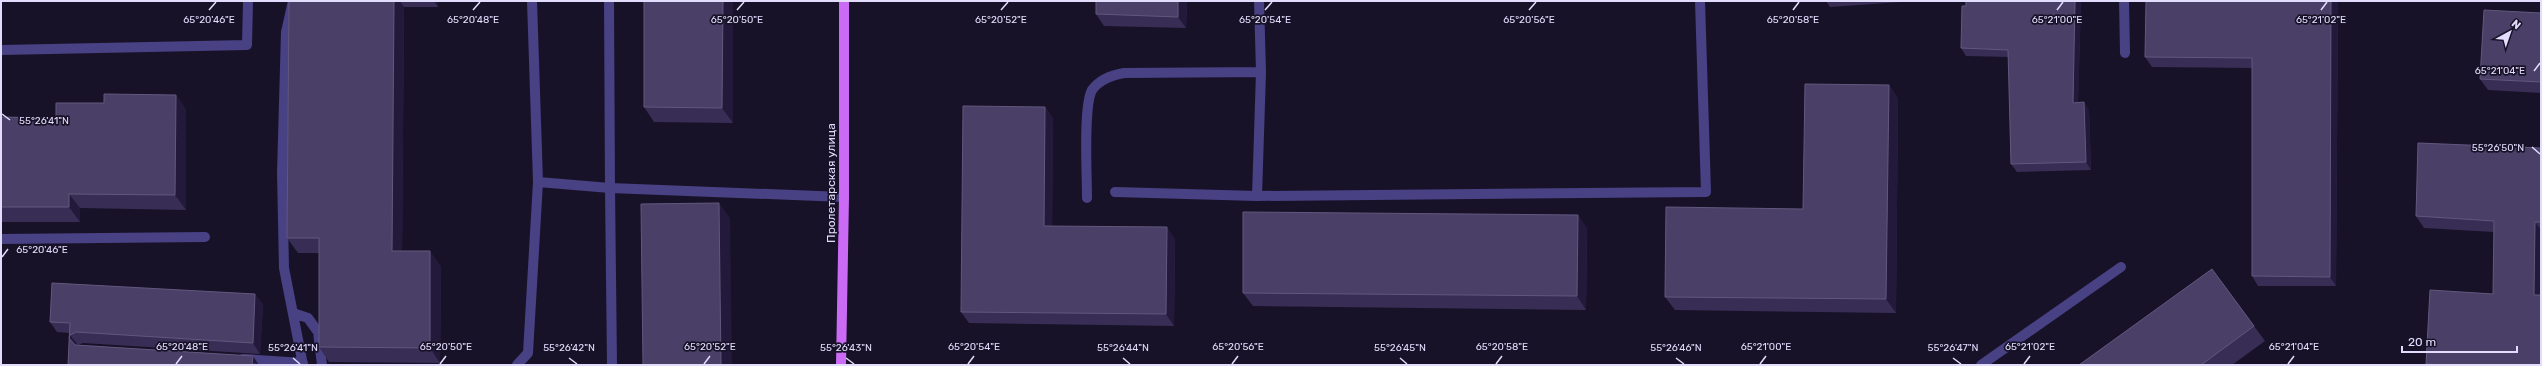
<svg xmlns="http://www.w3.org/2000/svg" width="2542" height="366" font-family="Rubik,sans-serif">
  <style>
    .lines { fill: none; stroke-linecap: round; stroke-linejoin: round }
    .minor { stroke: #484184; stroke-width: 10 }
    .major { stroke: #cb6bf5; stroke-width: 10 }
    .wall { fill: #382d55 }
    .shaded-wall { fill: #231a3b }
    .building { fill: #4a4067; stroke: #62587e }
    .ticks { fill: none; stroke: #e2dcfd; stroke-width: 1.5 }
    .labels { text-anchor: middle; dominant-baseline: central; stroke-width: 3.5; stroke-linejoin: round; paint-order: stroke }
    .street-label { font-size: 12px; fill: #e2dcfd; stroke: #181228 }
    .ticks-label { font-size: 10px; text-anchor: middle; fill: #e2dcfd; stroke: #181228; stroke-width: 3.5; stroke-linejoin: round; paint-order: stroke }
  </style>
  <rect width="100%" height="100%" fill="#181228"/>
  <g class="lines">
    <path class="minor" d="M 293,1 L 286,32 L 282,173 L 284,268 L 303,365
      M 609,1 L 610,188 L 844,197
      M 2124,1 L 2125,53
      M 1,50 L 247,45 L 248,1
      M 538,182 L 610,188 L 612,365
      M 1115,192 L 1257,196 L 1706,192 L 1700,1
      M 1257,196 L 1261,72 L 1259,1
      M 1087,198 C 1087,175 1083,106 1092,90 C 1100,79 1112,75 1124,73 L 1261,72
      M 1,239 L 205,237
      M 293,313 L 308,318 L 318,332 L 322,365
      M 243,359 L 303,363
      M 517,365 L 528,353 L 538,182 L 532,1
      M 1981,365 L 2121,267"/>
    <path class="major" d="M 841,365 L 844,197 L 844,1"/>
  </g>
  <path class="wall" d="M 289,1 L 438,1 L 438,7 L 404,7 L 402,251 L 441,266 L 440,363 L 329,362 L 319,347 L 319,253 L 298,253 L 287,238 Z
    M 733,1 L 733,123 L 654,122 L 644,107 Z
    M 1187,1 L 1186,28 L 1104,26 L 1096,14 Z
    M 1826,1 L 1901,1 L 1901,2 L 1830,7 Z
    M 1966,1 L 2081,1 L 2078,102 L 2089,110 L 2091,170 L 2017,172 L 2011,164 L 2009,57 L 1966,56 L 1961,48 Z
    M 2338,1 L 2336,286 L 2258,286 L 2252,276 L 2252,68 L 2152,67 L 2145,57 Z
    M 2541,13 L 2541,93 L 2488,90 L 2480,79 Z
    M 1889,85 L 1898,99 L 1896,313 L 1675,310 L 1665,297 L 1803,209 Z
    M 176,95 L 186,110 L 186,210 L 80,208 L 80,222 L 1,222 L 1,117 L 56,118 L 104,103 Z
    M 1045,107 L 1053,119 L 1052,226 L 1175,239 L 1174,326 L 969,323 L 961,312 Z
    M 2541,148 L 2541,365 L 2426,365 L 2426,364 L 2493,294 L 2494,232 L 2424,228 L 2416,216 Z
    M 1578,215 L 1587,229 L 1586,310 L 1253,306 L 1243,293 Z
    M 263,304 L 260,354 L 83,343 L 78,345 L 253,356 L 258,365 L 68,365 L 69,333 L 57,332 L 50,322 Z
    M 2254,326 L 2265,341 L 2232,365 L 2079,365 Z"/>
  <path class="shaded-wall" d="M 394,1 L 400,1 L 404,7 L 402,266 L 392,251 Z
    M 434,1 L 438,1 L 438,7 Z
    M 723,1 L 733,1 L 733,123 L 722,108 Z
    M 1178,1 L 1187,1 L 1186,28 L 1178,17 Z
    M 2075,1 L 2081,1 L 2078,110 L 2073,103 Z
    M 2331,1 L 2338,1 L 2336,286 L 2330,277 Z
    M 1889,85 L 1898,99 L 1896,313 L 1886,299 Z
    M 176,95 L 186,110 L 186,210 L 175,195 Z
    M 2084,102 L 2089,110 L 2091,170 L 2086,162 Z
    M 1045,107 L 1053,119 L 1052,238 L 1044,226 Z
    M 69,194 L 80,208 L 80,222 L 69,207 Z
    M 719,203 L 730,218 L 732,365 L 721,365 Z
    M 1578,215 L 1587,229 L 1586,310 L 1577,296 Z
    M 2535,222 L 2541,230 L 2541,304 L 2534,295 Z
    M 1167,227 L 1175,239 L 1174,326 L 1166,314 Z
    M 430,251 L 441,266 L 440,363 L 430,348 Z
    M 255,294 L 263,304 L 260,354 L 253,343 Z
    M 70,335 L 78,345 L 77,349 L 69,338 Z
    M 253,356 L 259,365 L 252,364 Z"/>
  <path class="building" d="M 289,1 L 394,1 L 392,251 L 430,251 L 430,348 L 319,347 L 319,238 L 287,238 Z
    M 644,1 L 723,1 L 722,108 L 644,107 Z
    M 1096,1 L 1178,1 L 1178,17 L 1096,14 Z
    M 1966,1 L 2075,1 L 2073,103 L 2084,102 L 2086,162 L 2011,164 L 2008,50 L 1961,48 L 1962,6 L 1966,6 Z
    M 2146,1 L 2331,1 L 2330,277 L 2252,276 L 2252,58 L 2145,57 Z
    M 2484,10 L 2541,13 L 2541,82 L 2480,79 Z
    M 1805,84 L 1889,85 L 1886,299 L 1665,297 L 1666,207 L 1803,209 Z
    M 104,94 L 176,95 L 175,195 L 69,194 L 69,207 L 1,207 L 1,117 L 56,118 L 56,103 L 104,103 Z
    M 963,106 L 1045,107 L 1044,226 L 1167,227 L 1166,314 L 961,312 Z
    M 2418,143 L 2541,148 L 2541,222 L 2535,222 L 2534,295 L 2541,295 L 2541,365 L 2441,365 L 2426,364 L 2430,290 L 2493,294 L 2494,221 L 2416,216 Z
    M 719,203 L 721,365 L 643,365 L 641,204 Z
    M 1243,212 L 1578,215 L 1577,296 L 1243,293 Z
    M 2212,269 L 2254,326 L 2201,365 L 2079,365 Z
    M 52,283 L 255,294 L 253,343 L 76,332 L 70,335 L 69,338 L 75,345 L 253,356 L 252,364 L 264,365 L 68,365 L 70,323 L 50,322 Z"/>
  <path class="ticks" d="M 209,10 L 216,2M 473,10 L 480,2M 737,10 L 744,2M 1001,10 L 1008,2M 1265,10 L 1272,2M 1529,10 L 1536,2M 1793,10 L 1799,2M 2057,10 L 2063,2M 2321,10 L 2327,2M 2534,71 L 2540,63M 2,114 L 10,120M 2532,147 L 2540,154M 2,257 L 8,249M 293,358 L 300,364M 569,358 L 577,364M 846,358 L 854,364M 1123,358 L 1130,364M 1400,358 L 1407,364M 1676,358 L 1684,364M 1953,358 L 1961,364M 176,364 L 182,356M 440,364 L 446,356M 704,364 L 710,356M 968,364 L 974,356M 1232,364 L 1238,356M 1496,364 L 1502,356M 1760,364 L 1766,356M 2024,364 L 2030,356M 2288,364 L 2294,356"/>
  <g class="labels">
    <g class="street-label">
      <text transform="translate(831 183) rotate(-90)">Пролетарская улица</text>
    </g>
  </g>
  <g class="ticks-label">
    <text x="209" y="23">65°20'46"E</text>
    <text x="473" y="23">65°20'48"E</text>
    <text x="737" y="23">65°20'50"E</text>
    <text x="1001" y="23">65°20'52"E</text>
    <text x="1265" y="23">65°20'54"E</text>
    <text x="1529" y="23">65°20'56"E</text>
    <text x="1793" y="23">65°20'58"E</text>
    <text x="2057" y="23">65°21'00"E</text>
    <text x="2321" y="23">65°21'02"E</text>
    <text x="2500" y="74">65°21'04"E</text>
    <text x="44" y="124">55°26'41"N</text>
    <text x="2498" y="151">55°26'50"N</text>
    <text x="42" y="253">65°20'46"E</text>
    <text x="182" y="350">65°20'48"E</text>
    <text x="446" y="350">65°20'50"E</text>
    <text x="710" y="350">65°20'52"E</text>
    <text x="974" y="350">65°20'54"E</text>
    <text x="1238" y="350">65°20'56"E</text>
    <text x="1502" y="350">65°20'58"E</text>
    <text x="1766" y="350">65°21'00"E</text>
    <text x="2030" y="350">65°21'02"E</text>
    <text x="2294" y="350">65°21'04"E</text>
    <text x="293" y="351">55°26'41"N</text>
    <text x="569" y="351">55°26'42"N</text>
    <text x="846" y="351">55°26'43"N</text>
    <text x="1123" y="351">55°26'44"N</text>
    <text x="1400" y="351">55°26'45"N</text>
    <text x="1676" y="351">55°26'46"N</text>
    <text x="1953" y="351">55°26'47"N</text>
  </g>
  <rect width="2542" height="366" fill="none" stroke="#e2dcfd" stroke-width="4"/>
  <g transform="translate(2510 32) rotate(40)" stroke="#181228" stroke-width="3" paint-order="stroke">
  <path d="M0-3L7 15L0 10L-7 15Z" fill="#e2dcfd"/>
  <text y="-6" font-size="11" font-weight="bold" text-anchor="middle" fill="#e2dcfd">N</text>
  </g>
  <path d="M2402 346v6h115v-6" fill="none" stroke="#e2dcfd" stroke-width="2"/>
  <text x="2408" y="346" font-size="12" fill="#e2dcfd" stroke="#181228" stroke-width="3" paint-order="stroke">20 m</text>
</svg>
